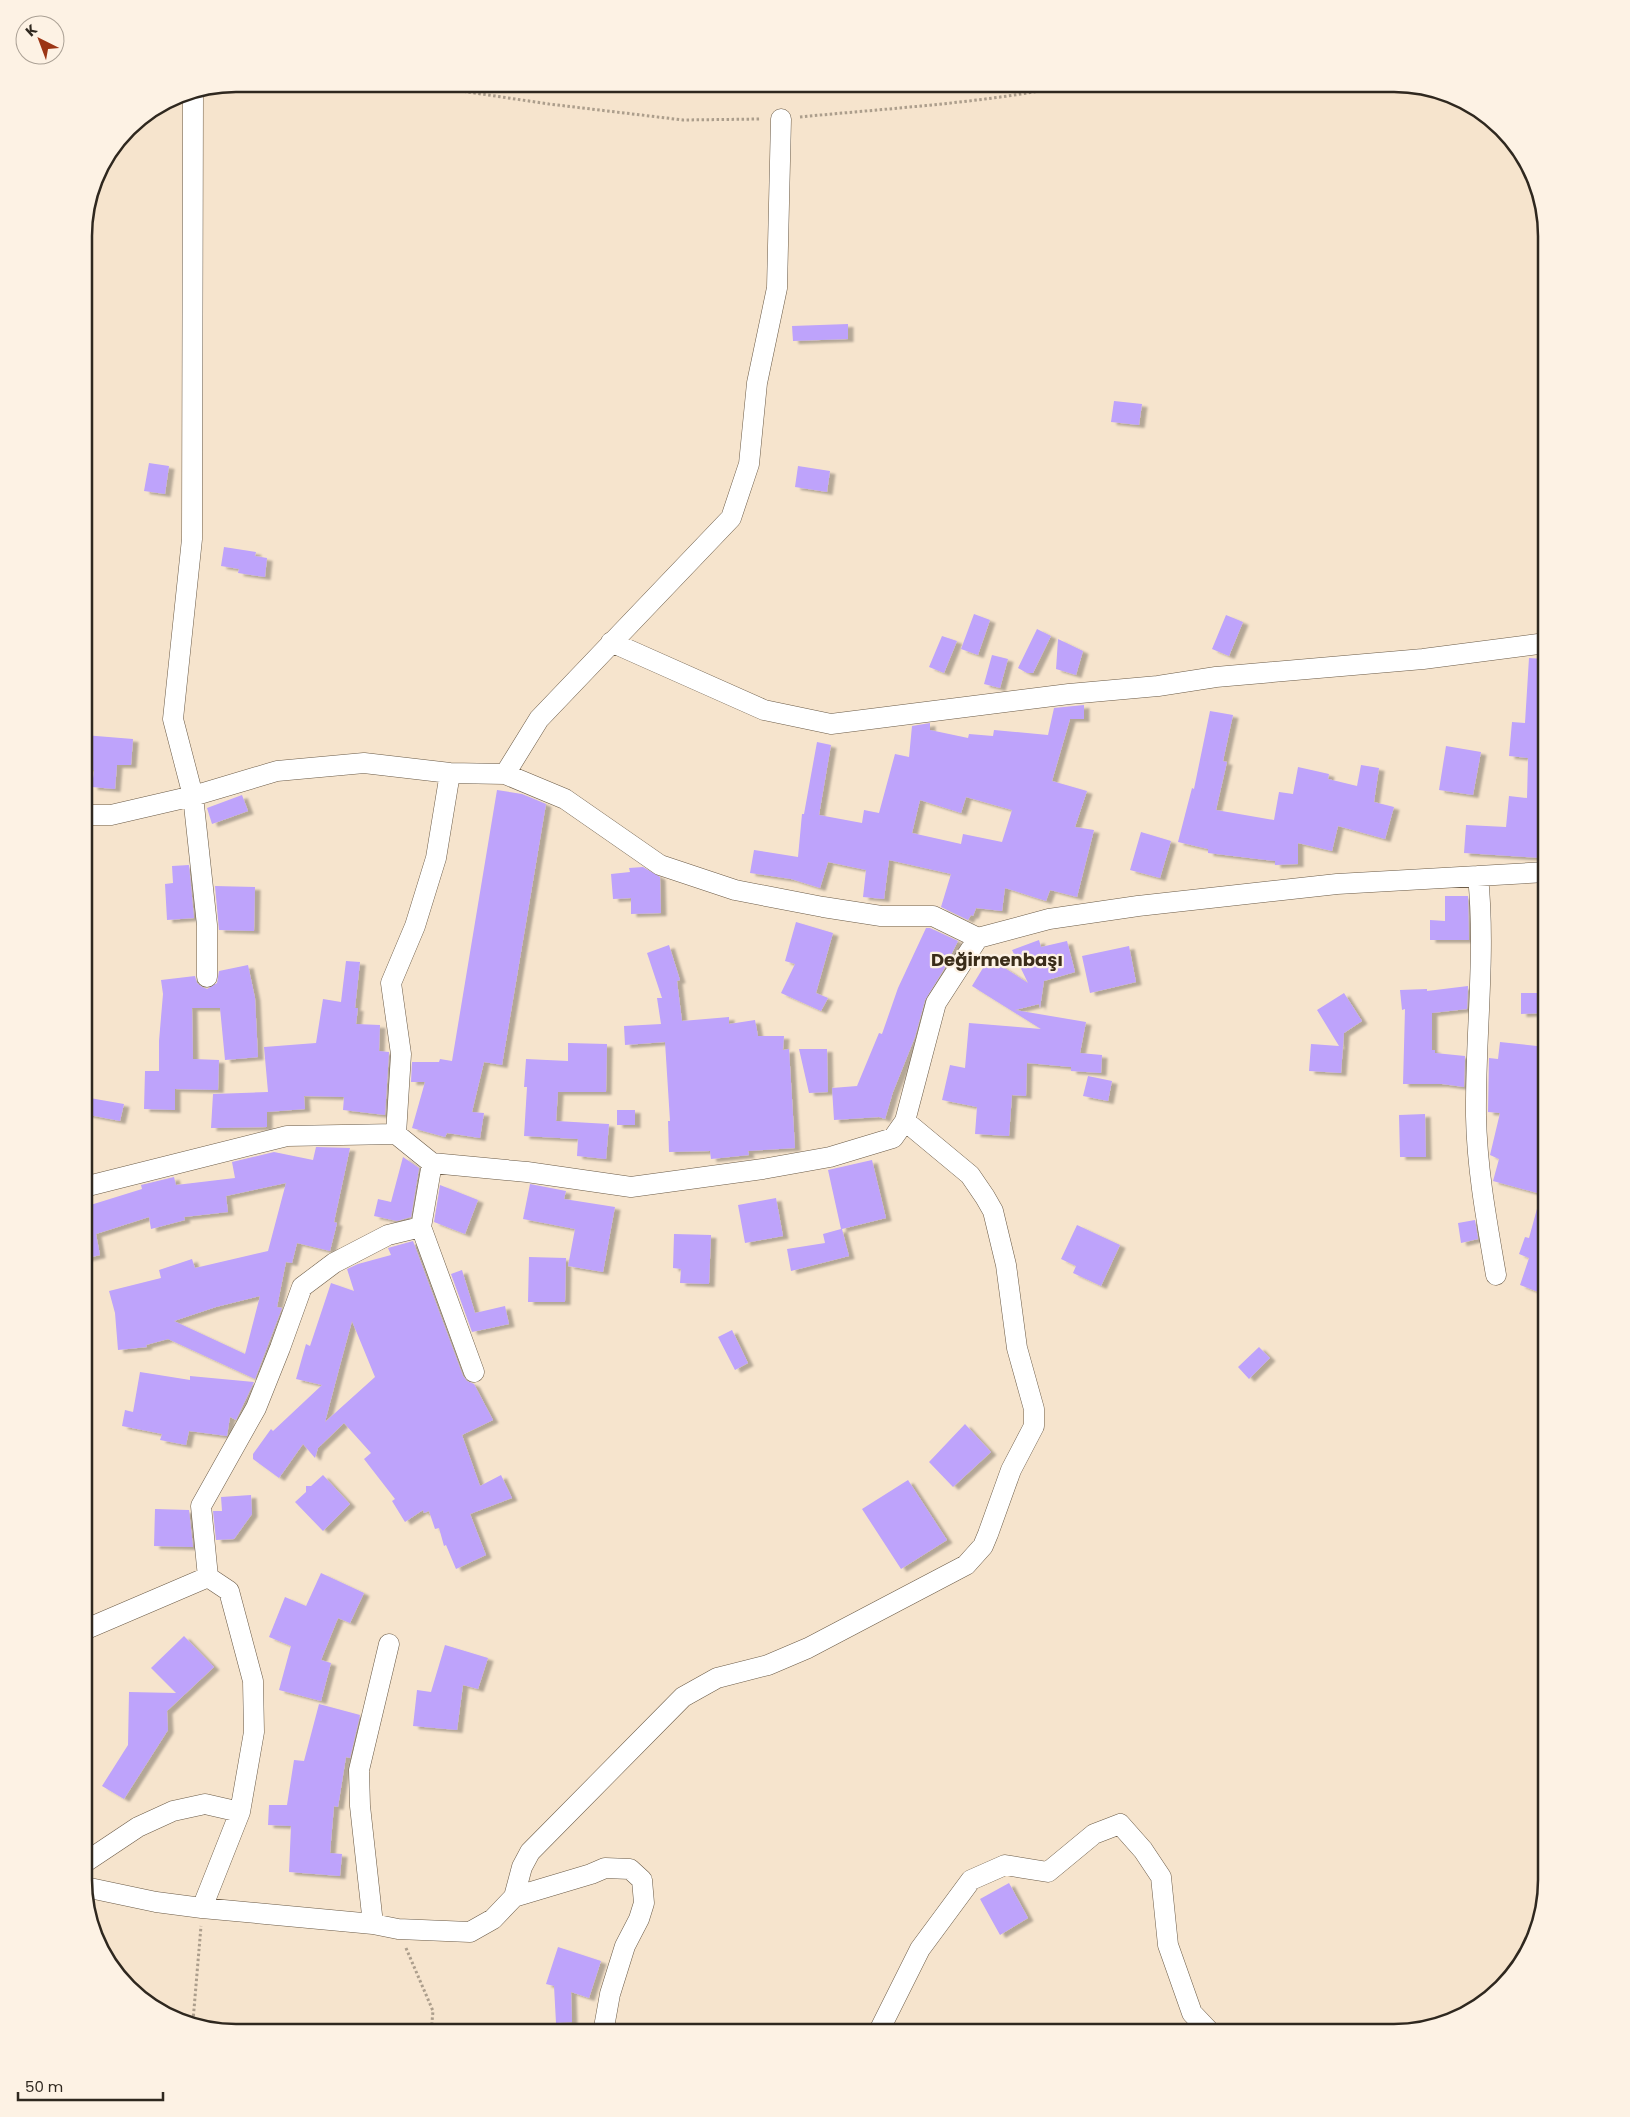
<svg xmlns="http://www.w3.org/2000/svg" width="1630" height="2117" font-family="Poppins,sans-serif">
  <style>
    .building { fill: #bea3fb; fill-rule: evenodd; filter: url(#shadow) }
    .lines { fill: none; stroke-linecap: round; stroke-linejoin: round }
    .minor-casing { stroke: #6a5a46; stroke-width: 21 }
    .path { stroke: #ac9e8c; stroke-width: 3; stroke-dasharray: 2.5 2.5; stroke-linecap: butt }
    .minor { stroke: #fff; stroke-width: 20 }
    .labels { text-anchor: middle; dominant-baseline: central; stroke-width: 4.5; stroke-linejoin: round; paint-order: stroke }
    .quarter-label { font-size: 18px; font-weight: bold; fill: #3a2c19; stroke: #fdf2e4 }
    .rim { fill: none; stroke: #2f281f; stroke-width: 2.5 }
  </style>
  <defs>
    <filter id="shadow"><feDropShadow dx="5.5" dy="3" stdDeviation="1" flood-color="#0004"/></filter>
  </defs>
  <rect width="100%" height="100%" fill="#f6e4cd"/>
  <path class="building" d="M 848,324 L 848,339 L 793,341 L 792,326 Z
    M 1114,401 L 1142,404 L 1139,425 L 1111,422 Z
    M 149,463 L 169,466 L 165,494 L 144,491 Z
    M 798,466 L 830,471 L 827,492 L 795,487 Z
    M 224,547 L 256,552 L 255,556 L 267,558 L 265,577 L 238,573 L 239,569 L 221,566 Z
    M 974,614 L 990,620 L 978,655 L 961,649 Z
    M 1226,615 L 1243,622 L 1229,656 L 1212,649 Z
    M 1037,629 L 1051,636 L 1033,673 L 1027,673 L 1018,668 Z
    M 942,636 L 957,641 L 944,673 L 929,667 Z
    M 1058,639 L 1083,651 L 1076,675 L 1056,669 Z
    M 992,655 L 1008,659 L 1000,688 L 984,684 Z
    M 1529,658 L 1544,659 L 1543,685 L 1543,724 L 1546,724 L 1546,800 L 1541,858 L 1464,853 L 1466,825 L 1506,827 L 1509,796 L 1527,798 L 1528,758 L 1509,756 L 1512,722 L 1525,723 Z
    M 1084,705 L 1084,719 L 1070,719 L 1052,781 L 1087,791 L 1075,827 L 1094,830 L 1077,897 L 1050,890 L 1046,901 L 1005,888 L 1002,911 L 976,908 L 973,916 L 971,915 L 968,920 L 941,907 L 951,874 L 889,860 L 884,899 L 863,897 L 866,870 L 828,862 L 820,888 L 791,879 L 750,873 L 754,850 L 798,857 L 802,814 L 804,814 L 817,742 L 831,745 L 819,815 L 862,823 L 864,810 L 879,813 L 895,754 L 909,757 L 912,726 L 930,723 L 930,730 L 968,738 L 969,734 L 993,736 L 994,730 L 1048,735 L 1054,708 ZM 966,797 L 1012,810 L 1002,842 L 963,834 L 961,844 L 912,833 L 920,800 L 961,813 Z
    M 1210,711 L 1233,715 L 1223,761 L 1227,762 L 1216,810 L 1274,820 L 1279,792 L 1293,794 L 1298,767 L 1329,774 L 1328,779 L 1357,786 L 1361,765 L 1379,768 L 1374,802 L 1394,807 L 1385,839 L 1338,826 L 1332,851 L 1298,843 L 1298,864 L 1275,865 L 1275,861 L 1208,853 L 1208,849 L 1178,842 L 1192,788 L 1194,789 Z
    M 84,735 L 133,739 L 131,765 L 117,765 L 115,789 L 92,787 L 94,770 L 84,769 Z
    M 1446,746 L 1481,752 L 1473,795 L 1439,790 Z
    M 497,790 L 522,794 L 546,804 L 502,1065 L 484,1062 L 472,1112 L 484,1113 L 480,1138 L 447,1133 L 445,1137 L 412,1128 L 425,1082 L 411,1082 L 412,1062 L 439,1062 L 440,1059 L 452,1061 Z
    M 242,795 L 248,811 L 212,824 L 207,808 Z
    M 1141,832 L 1171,841 L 1160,878 L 1130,870 Z
    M 189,865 L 194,918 L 167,920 L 165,884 L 173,883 L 172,866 Z
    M 643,867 L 660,877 L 661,913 L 631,914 L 631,898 L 613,899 L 611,874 L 630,872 L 629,868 Z
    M 215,886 L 255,887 L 254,931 L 219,930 Z
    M 1445,896 L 1468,896 L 1469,940 L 1430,940 L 1430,920 L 1445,921 Z
    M 796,922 L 833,933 L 816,993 L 828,998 L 821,1011 L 781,993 L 795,964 L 785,961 Z
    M 926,928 L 930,928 L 958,941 L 944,969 L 925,1000 L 915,1037 L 893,1092 L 885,1119 L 879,1117 L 834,1120 L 832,1088 L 857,1086 L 879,1033 L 882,1034 L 898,988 Z
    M 1039,940 L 1041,947 L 1067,941 L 1075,972 L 1044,981 L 1040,1008 L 1039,1004 L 1015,1010 L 1086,1022 L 1080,1053 L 1102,1055 L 1101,1073 L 1071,1071 L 1071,1067 L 1027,1063 L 1026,1096 L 1012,1095 L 1009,1136 L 975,1134 L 977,1107 L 942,1100 L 950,1065 L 965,1068 L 969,1023 L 1041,1029 L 972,986 L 989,958 L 1028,983 L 1012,950 Z
    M 669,945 L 680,980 L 677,981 L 682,1021 L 729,1017 L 729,1024 L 755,1020 L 758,1036 L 784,1036 L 783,1050 L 789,1049 L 795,1148 L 748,1151 L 749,1155 L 711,1159 L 710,1151 L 669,1152 L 668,1121 L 670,1121 L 665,1042 L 625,1045 L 624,1026 L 661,1024 L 657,998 L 662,998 L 647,953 Z
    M 1129,946 L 1136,982 L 1090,993 L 1082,956 Z
    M 346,961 L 360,962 L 355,1008 L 358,1008 L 356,1024 L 380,1025 L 379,1051 L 389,1052 L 385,1115 L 343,1110 L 344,1097 L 304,1096 L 305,1109 L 267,1112 L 267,1127 L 211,1128 L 213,1094 L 268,1092 L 264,1047 L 316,1043 L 323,999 L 341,1002 Z
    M 248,965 L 255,998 L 258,1057 L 225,1060 L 220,1008 L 192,1008 L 193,1059 L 219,1060 L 218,1090 L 175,1089 L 175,1110 L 144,1109 L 145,1071 L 159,1071 L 159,1041 L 163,994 L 161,980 L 195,976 L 197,983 L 202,987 L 207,989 L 217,983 L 219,971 Z
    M 1468,986 L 1467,1009 L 1432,1013 L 1432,1050 L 1435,1050 L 1435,1053 L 1465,1056 L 1464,1087 L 1442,1084 L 1403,1084 L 1405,1009 L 1402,1010 L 1400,990 L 1427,989 L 1427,991 Z
    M 1344,993 L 1362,1021 L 1344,1033 L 1341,1073 L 1309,1071 L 1311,1044 L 1339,1046 L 1317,1010 Z
    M 1521,993 L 1546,993 L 1546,1013 L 1521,1014 Z
    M 1500,1042 L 1546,1047 L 1546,1295 L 1520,1285 L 1529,1258 L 1519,1254 L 1525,1237 L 1529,1238 L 1541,1194 L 1493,1181 L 1499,1159 L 1490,1155 L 1500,1113 L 1488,1112 L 1489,1058 L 1498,1059 Z
    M 568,1043 L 607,1044 L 606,1092 L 558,1092 L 556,1121 L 609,1124 L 606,1159 L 577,1156 L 578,1139 L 524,1136 L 527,1087 L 524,1087 L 526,1059 L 568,1061 Z
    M 799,1049 L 827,1049 L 828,1092 L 809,1093 Z
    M 1088,1076 L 1112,1081 L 1108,1101 L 1083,1096 Z
    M 84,1097 L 124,1104 L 120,1121 L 84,1114 Z
    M 617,1110 L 635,1110 L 635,1125 L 617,1125 Z
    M 1425,1114 L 1426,1157 L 1400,1157 L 1399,1115 Z
    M 316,1147 L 350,1148 L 334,1222 L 337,1223 L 330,1251 L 297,1243 L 292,1263 L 286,1262 L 277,1307 L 282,1308 L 255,1379 L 168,1339 L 146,1345 L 147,1347 L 118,1350 L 115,1313 L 109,1291 L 161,1278 L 159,1270 L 192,1259 L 195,1268 L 268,1251 L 286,1183 L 226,1196 L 228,1212 L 184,1217 L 185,1220 L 151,1229 L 149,1217 L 96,1234 L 100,1255 L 84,1259 L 84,1207 L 142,1189 L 141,1185 L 174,1177 L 176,1185 L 235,1178 L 232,1162 L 274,1152 L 313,1160 ZM 260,1296 L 245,1354 L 174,1321 L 216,1307 Z
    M 403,1157 L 419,1168 L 411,1217 L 397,1221 L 374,1216 L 378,1199 L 391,1202 Z
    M 872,1160 L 886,1218 L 842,1229 L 849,1256 L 791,1271 L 787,1249 L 825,1243 L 823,1234 L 841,1229 L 828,1170 Z
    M 530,1184 L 566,1191 L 564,1199 L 615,1207 L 603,1272 L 568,1266 L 575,1229 L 523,1219 Z
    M 440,1185 L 478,1200 L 465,1234 L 434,1222 Z
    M 776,1198 L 783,1236 L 745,1243 L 738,1205 Z
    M 1475,1220 L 1478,1239 L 1461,1243 L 1458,1223 Z
    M 1077,1225 L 1120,1245 L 1101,1286 L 1073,1273 L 1076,1266 L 1061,1259 Z
    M 674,1234 L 711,1235 L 709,1284 L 680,1283 L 681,1269 L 673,1268 Z
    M 413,1241 L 463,1376 L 467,1381 L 474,1384 L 493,1420 L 462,1435 L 480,1486 L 501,1475 L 512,1498 L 470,1514 L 486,1555 L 456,1569 L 446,1545 L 444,1546 L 439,1528 L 435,1529 L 429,1511 L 424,1513 L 423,1510 L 405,1522 L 392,1501 L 395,1499 L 364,1459 L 371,1453 L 344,1423 L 318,1448 L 315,1458 L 303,1444 L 279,1478 L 253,1459 L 253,1454 L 271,1429 L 273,1431 L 322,1385 L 296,1379 L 306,1344 L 310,1346 L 331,1283 L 354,1291 L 347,1269 L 358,1264 L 391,1255 L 388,1248 ZM 352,1321 L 375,1377 L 325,1422 L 339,1369 Z
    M 529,1257 L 566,1258 L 565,1302 L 528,1302 Z
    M 462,1270 L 475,1313 L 505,1306 L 509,1324 L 472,1332 L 451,1274 Z
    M 732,1330 L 748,1363 L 735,1370 L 718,1337 Z
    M 1259,1347 L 1270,1358 L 1249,1379 L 1238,1367 Z
    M 140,1372 L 190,1380 L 190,1376 L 254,1382 L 236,1420 L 230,1417 L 227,1436 L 189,1431 L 186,1445 L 160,1440 L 162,1434 L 122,1426 L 125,1410 L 133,1412 Z
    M 965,1424 L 991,1452 L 953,1487 L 929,1462 Z
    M 323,1475 L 350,1504 L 323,1531 L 295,1502 L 306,1492 L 306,1486 L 311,1486 Z
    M 908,1480 L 947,1540 L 901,1569 L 862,1509 Z
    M 251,1495 L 252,1514 L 234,1539 L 216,1540 L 213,1511 L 222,1511 L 221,1497 Z
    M 155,1509 L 189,1510 L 193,1547 L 154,1546 Z
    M 321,1573 L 364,1593 L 350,1623 L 338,1618 L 321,1660 L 331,1663 L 321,1701 L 279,1690 L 291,1646 L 269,1637 L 285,1597 L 306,1606 Z
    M 184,1636 L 214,1667 L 167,1711 L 168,1730 L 124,1799 L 102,1786 L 128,1745 L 129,1692 L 176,1693 L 151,1668 Z
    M 445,1645 L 488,1658 L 478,1689 L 463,1685 L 457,1730 L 413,1726 L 417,1690 L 431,1692 Z
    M 319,1704 L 360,1715 L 350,1758 L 346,1757 L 338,1807 L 334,1806 L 330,1853 L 342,1854 L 340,1876 L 289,1872 L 291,1826 L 268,1825 L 269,1805 L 287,1805 L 294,1760 L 304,1761 Z
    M 1009,1883 L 1028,1918 L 1000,1935 L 980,1899 Z
    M 558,1947 L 601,1961 L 589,1998 L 571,1992 L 572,2022 L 556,2023 L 554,1986 L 546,1984 Z"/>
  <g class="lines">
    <defs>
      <path id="minor" d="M 193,92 L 192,539 L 173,719 L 193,796 L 207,925 L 207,977
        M 611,642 L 764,710 L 831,724 L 1069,694 L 1158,686 L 1216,677 L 1423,659 L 1546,643
        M 505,774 L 539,719 L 731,518 L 749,464 L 757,383 L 777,288 L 781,119
        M 84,815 L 111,815 L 193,796 L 277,771 L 364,763 L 450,773 L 505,774 L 565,799 L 660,865 L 735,890 L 823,907 L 881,916 L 933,916 L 978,938
        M 1478,876 C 1486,955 1475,1037 1476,1116 C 1477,1170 1487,1223 1496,1275
        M 396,1134 L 401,1054 L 391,983 L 415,926 L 436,858 L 450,773
        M 84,1187 L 287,1136 L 396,1134 L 432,1163 L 527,1172 L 631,1187 L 763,1169 L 830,1157 L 893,1138 L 905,1121 L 936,1003 L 978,938 L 1049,919 L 1138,906 L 1337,884 L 1546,872
        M 421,1227 L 474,1372
        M 84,1630 L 208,1577 L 201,1506 L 256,1408 L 280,1348 L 302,1287 L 334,1263 L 388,1235 L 421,1227 L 432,1163
        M 84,1863 L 138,1827 L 173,1811 L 205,1804 L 240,1812
        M 85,1887 L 156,1902 L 202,1908 L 373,1924 L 398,1929 L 470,1932 L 493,1919 L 514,1897 L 522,1867 L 530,1852 L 683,1697 L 717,1678 L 768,1665 L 808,1648 L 966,1565 L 983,1546 L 988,1534 L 1011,1470 L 1034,1426 L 1034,1409 L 1017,1348 L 1006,1265 L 993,1211 L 985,1197 L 970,1175 L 905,1121
        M 514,1897 L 591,1874 L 605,1868 L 630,1869 L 642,1880 L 644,1903 L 639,1919 L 625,1946 L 610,1994 L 603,2033
        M 202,1908 L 240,1812 L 254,1732 L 253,1681 L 229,1591 L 208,1577
        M 373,1924 L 360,1806 L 359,1770 L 389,1644
        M 878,2033 L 920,1949 L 971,1880 L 1005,1865 L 1048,1872 L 1094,1834 L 1120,1824 L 1143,1850 L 1161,1877 L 1168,1945 L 1192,2013 L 1211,2033"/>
    </defs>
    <use href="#minor" class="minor-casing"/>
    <path class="path" d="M 414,84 L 549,104 L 683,120 L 761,119
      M 800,117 C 891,108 987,103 1076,84
      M 406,1948 L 433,2011 L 431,2033
      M 193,2021 L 201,1926"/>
    <use href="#minor" class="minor"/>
  </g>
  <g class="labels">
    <g class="quarter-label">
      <text x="997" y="959">Değirmenbaşı</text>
    </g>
  </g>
  <path d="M0 0H1630V2117H0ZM236 92H1394A144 144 0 0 1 1538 236V1880A144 144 0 0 1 1394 2024H236A144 144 0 0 1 92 1880V236A144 144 0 0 1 236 92Z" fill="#fdf2e4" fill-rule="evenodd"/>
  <path class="rim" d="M236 92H1394A144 144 0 0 1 1538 236V1880A144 144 0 0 1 1394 2024H236A144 144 0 0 1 92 1880V236A144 144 0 0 1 236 92Z"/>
  <g transform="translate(40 40) rotate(318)"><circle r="24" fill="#fdf2e4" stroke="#aba195"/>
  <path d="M0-4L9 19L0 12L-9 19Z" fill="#9c3514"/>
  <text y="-8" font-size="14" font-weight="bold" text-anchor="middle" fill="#2f281f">K</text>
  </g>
  <path d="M18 2092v8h145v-8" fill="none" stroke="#2f281f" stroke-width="2.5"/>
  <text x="25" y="2092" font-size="15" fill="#2f281f" stroke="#fdf2e4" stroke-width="4" paint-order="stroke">50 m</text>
</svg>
